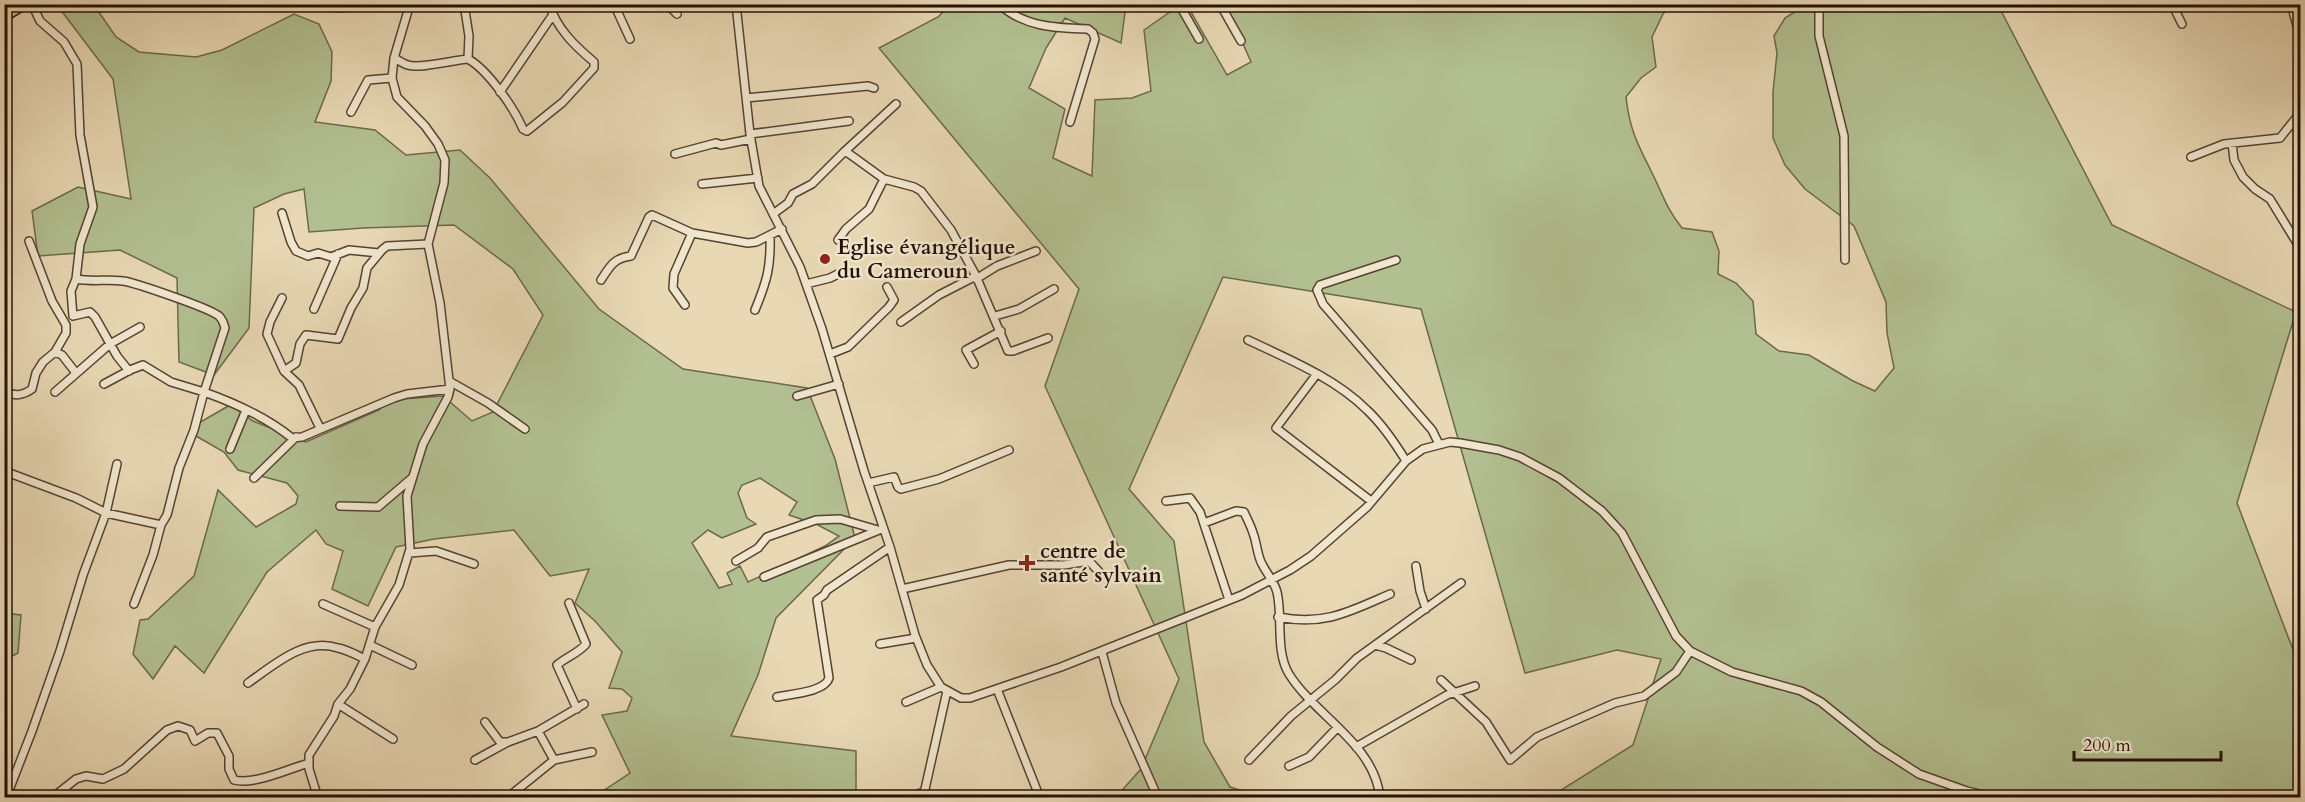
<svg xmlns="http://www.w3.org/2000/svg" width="2305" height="802" font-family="Cardo,serif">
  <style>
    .green { fill: #b2bf90; stroke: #6c684c; stroke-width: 1.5; fill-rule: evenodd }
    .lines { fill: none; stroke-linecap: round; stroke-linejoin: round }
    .minor-casing { stroke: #564232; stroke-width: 10 }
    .major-casing { stroke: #251007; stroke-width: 11 }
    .minor { stroke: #f0e6ce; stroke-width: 7 }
    .major { stroke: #e4bc7a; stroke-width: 8 }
    .poi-dot { fill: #8f2418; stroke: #f0e6ce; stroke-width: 2 }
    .labels { text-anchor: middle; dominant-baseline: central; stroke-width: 5; stroke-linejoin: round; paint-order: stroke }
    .poi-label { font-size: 21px; font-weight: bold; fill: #251007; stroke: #f0e6ce; text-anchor: start }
  </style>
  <rect width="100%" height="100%" fill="#e8d8b4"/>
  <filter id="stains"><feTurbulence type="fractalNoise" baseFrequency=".00333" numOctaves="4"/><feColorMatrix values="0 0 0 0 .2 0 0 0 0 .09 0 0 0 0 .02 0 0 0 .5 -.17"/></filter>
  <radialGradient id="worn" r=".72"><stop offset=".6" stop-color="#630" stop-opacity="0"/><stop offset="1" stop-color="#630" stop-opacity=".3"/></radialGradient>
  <path class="green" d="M 57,5 L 94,5 L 116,37 L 139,52 L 196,57 L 222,50 L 294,14 L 319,24 L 332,52 L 331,81 L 315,122 L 375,130 L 406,155 L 460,150 L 490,178 L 599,309 L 683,369 L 807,388 L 835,459 L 855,538 L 776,618 L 758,675 L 731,736 L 856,751 L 856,797 L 594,797 L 630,773 L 602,715 L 627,711 L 632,698 L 622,689 L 609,688 L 622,652 L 595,621 L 575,603 L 589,569 L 550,576 L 514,530 L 434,539 L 396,547 L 368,606 L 332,589 L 343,551 L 326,544 L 316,530 L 267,572 L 204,673 L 175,646 L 153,679 L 133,654 L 140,620 L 148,619 L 194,576 L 218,490 L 256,527 L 296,504 L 298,496 L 287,483 L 238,470 L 224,452 L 196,436 L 197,424 L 230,405 L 253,421 L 306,442 L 379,410 L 388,400 L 443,396 L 472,421 L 493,412 L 543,315 L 513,269 L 454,225 L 363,228 L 309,232 L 304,189 L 284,194 L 254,208 L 249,328 L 214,375 L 179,362 L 177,278 L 120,250 L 38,256 L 32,211 L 78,187 L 131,199 L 113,79 ZM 760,478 L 797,502 L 789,515 L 816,524 L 839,536 L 825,546 L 748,582 L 740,566 L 727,573 L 732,584 L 719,588 L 692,543 L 708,530 L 722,538 L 756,524 L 747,518 L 738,493 L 742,485 Z
    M 950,5 L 1126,5 L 1121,43 L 1065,18 L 1046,48 L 1029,88 L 1065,109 L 1053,158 L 1092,176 L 1095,100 L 1132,98 L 1151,91 L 1144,30 L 1180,5 L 1187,5 L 1227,75 L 1251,62 L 1226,5 L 1671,5 L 1663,14 L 1652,37 L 1656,67 L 1641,78 L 1626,97 C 1630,132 1638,144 1653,175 C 1664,197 1666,208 1682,228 L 1712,232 L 1719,251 L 1718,274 L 1736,283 L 1753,301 L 1756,334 L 1779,351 L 1809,355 L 1853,381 L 1875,391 L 1894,368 L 1887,333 L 1886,302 L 1854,226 L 1805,189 L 1785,165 L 1773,138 L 1773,92 L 1777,53 L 1774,36 L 1785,18 L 1801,8 L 1802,5 L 1998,5 L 2112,225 L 2296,312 L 2237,503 L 2300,668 L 2300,779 L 2290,798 L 1550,797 L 1633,745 L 1661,659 L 1617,650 L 1525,673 L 1421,309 L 1223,277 L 1129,489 L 1174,541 L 1204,742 L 1230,787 L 1263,797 L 1116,797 L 1141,769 L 1179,679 L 1045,386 L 1079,289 L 879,48 L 938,17 Z
    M 5,613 L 21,615 L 18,653 L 5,660 Z"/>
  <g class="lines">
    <defs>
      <path id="minor" d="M 32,4 L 40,21 L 64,42 L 77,64 L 80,135 L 93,207 L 80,244 L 76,279 L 71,291 L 73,316 L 90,312 L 95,317 L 117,356 L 129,371
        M 464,4 L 469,36 L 468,59 C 488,70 514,108 523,129 L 527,131 L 563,102 L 594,68 L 594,62 C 575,46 557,29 549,4
        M 614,4 L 630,39
        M 667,4 L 677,14
        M 736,4 L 750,134 L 759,186 L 800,267 L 822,329 L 864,471 L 890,547 L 915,635 L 927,665 L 941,687 L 961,698 L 970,698 L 1061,667 L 1242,595 L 1290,570 L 1311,556 L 1367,507 L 1406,461 L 1423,449 L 1450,442 L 1460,443 L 1499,450 L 1520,457 L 1559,478 L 1602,511 L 1622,533 L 1676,636 L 1690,651 L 1732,672 L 1801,691 L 1821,702 L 1877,747 L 1919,774 L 1967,791 L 1996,798
        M 999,4 C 1024,27 1055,28 1088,29 L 1093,33 L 1095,39 L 1070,122
        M 1179,4 L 1199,39
        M 1220,4 L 1241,41
        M 1819,4 L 1819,36 L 1844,136 L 1845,260
        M 2181,4 L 2176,12 L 2182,24
        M 2291,4 L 2300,37
        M 317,6 L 343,8 L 351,4
        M 394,58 C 399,60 403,64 408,65 C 419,69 454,60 468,59
        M 500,92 L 552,16
        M 746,98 L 868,86 L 874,88
        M 351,112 L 368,80 L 392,78
        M 750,134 L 849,121
        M 2232,143 L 2234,160 L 2243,177 L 2255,189 L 2270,199 L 2300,248
        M 844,152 L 896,104
        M 675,154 L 716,143 L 721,145 L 751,139
        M 2191,157 L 2224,144 L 2280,138 L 2300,113
        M 702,184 L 758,178
        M 282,213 L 291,242 L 296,251 L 308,256 L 318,253 L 331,257 L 349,250 L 379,253
        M 773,214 L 788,203 L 793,194 L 812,184 L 844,152 L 848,153 L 884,179 L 914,187 L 921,191 L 951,230 L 976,276 L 1008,351 L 1013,351 L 1048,338
        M 838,240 L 846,229 L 869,209 L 884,179
        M 1396,260 L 1320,285 L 1317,290 L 1323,304 L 1432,430 L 1439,444
        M 76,279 C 92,282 107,279 123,281 C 136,283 209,308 219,316 C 222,319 224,324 225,328 L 204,392 L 171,382 L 143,365 L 130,370 L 104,384
        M 976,279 L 997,266 L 1036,251
        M 601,280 C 610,266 614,258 631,256 L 649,217 L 652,215 L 692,233 L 748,243 L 756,242 L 782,229
        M 806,284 L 830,278 L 846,270
        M 282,298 L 270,322 L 267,334 L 284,371 L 299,385 L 320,428
        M 685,305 L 673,288 L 674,274 L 692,233
        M 314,309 L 338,254
        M 755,310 C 767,281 771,267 770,235
        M 995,316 L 1019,309 L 1054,289
        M 901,322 L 939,295 L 976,276
        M 1248,340 C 1288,359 1335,378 1367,410 C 1383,425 1395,443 1406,461
        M 55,352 L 62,355 L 76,373
        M 830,354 L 848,347 L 889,307 L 894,300 L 887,287
        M 974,364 L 966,350 L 1001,331
        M 284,371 L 296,363 L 300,344 L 306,335 L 338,339 L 351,308 L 363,288 L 367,268 L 382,250 L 387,246 L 428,244
        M 1316,375 L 1276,428 L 1371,501
        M 449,381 L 488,403 L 525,429
        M 4,392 C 16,396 22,396 32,389 L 36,373 L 43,362 L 55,352 L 66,333 L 66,325 L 52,301 L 29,241
        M 55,392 L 110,344 L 140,327
        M 797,396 L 839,384
        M 230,449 L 246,410
        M 4,471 L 76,498 L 106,513 L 161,525 L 167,515 L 179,468 L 194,430 L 204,392 C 235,403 266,417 292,438 L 302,437 L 394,398 L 407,394 L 450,389
        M 254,478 L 296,437
        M 868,483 L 894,477 L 898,487 L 901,489 L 939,479 L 1009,450
        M 1166,501 L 1190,498 L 1200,512 L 1229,600
        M 340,506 L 378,507 L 412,478
        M 1204,523 L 1236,511 L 1244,512 C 1247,519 1251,526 1253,533 C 1257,543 1257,555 1262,564 C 1267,574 1274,581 1277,592 C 1283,617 1275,651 1289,674 C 1315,716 1375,744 1380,798
        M 409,553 L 436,551 L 474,564
        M 736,561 L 758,548 L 767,537 L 816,520 L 840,519 L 878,530
        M 1416,566 L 1420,591 L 1426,609
        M 764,577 L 879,530
        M 902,589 L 1009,565 L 1064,565 L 1089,561 L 1102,575
        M 569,603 L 586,644 C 579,653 566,657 557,665 L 577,709
        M 134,604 L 153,555 L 161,525
        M 323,604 L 375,627
        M 1278,617 C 1324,626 1349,612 1390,594
        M 880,644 L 916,638
        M 370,645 L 412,665
        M 1375,645 L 1386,648 L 1411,660
        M 1102,652 L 1116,703 L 1158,798
        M 1441,680 L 1486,722 L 1510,760 L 1537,737 L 1615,703 L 1644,696 L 1676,672 L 1690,651
        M 248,683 C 274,665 304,637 338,648 C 348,650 356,655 365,659
        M 997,689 L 1040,798
        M 777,697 C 791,694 825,692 829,678 L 817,600 L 824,595 L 827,590 L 890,547
        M 906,702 L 941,687
        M 338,704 L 393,739
        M 485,722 L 500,742 L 505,742
        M 538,731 L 554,760
        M 1356,747 L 1447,695 L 1475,686
        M 475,760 L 508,742 L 538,731 L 584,704
        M 1249,760 L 1291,716 L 1335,680 L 1357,658 L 1461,583
        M 1289,766 L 1309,757 L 1337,728
        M 6,798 L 32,731 L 60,651 L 83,575 L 106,513 L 117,464
        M 52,798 L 76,779 L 86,776 L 103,779 L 124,769 L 167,730 L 178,726 L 190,730 L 195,741 L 208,733 L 217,733 L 229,756 L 229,769 L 234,780 C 255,785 288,769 309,763
        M 318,798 L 309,769 L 309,755 L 334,716 L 338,704 L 350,689 L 365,659 L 375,627 L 399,585 L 410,549 L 407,496 L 423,444 L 448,397 L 450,389 L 440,303 L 428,244 L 444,183 L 445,160 L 438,144 L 425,126 L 397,97 L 392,78 L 394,58 L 410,4
        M 507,798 L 554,760 L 592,752
        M 905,798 L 924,792
        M 923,798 L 947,691"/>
      <path id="major" d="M 4,17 L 26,4"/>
    </defs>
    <use href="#minor" class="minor-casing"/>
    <use href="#major" class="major-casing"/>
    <use href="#minor" class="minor"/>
    <use href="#major" class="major"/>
  </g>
  <g class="poi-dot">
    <circle cx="825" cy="259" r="6"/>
    <path d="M1024 554h6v6h6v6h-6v6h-6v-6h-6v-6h6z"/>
  </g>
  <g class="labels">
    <g class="poi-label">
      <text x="837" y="247">Eglise évangélique<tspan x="837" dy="24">du Cameroun</tspan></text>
      <text x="1040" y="551">centre de<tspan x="1040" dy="24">santé sylvain</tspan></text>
    </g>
  </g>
  <rect width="2305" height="802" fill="none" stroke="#e8d8b4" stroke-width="24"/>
  <rect x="6" y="6" width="2293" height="790" fill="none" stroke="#251007" stroke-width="3"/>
  <rect x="12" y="12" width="2281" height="778" fill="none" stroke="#251007" stroke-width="1.5"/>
  <path d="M2074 751v9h147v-9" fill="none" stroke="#251007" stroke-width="3"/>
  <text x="2083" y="751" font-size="18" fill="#251007" stroke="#f0e6ce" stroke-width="4.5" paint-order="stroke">200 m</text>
  <rect width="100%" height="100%" filter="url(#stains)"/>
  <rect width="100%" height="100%" fill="url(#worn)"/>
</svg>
